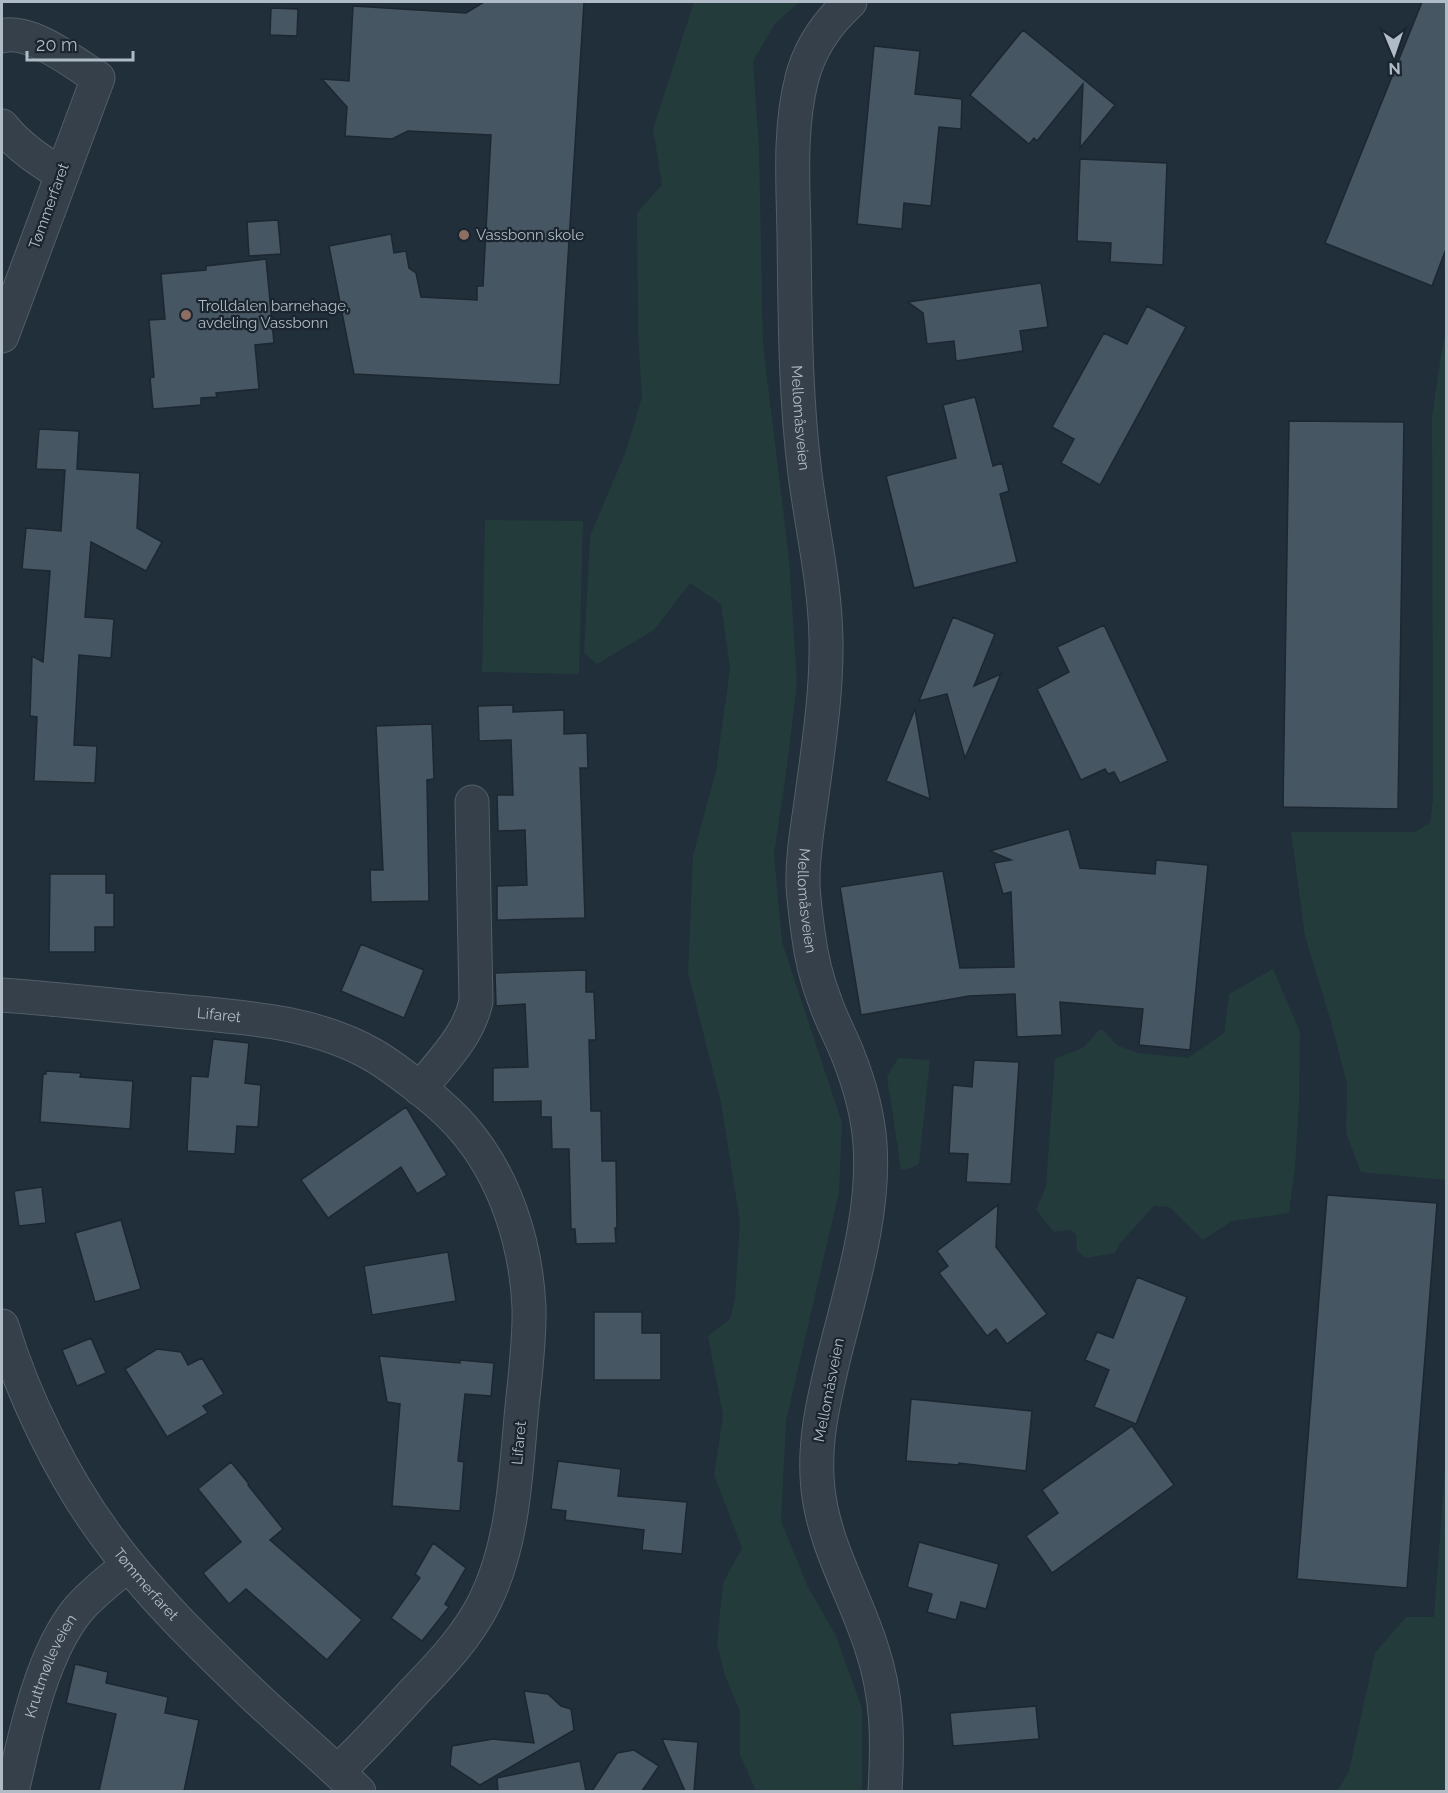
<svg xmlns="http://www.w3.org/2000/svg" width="1448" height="1793" font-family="Raleway,sans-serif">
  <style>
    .green { fill: #233b3b }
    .building { fill: #475663; stroke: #1c2731; stroke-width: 1.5 }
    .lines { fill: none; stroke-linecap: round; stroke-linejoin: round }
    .street-casing { stroke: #525e68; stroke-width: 35 }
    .street { stroke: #35404a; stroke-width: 33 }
    .education-dot { fill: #8d6e63; stroke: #1a252f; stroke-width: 2 }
    .labels { text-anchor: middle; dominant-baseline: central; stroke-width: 4.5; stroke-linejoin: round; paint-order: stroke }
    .street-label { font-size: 15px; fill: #afbbc6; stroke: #1a252f }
    .poi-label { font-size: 15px; fill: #afbbc6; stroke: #1a252f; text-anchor: start }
  </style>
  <rect width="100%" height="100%" fill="#212f3a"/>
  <path class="green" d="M 694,2 L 799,2 L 775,24 L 753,61 L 759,148 L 763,344 L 789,559 L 797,683 L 787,767 L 774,854 L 782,942 L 842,1123 L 839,1192 L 786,1421 L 781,1521 L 808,1587 L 836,1636 L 862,1708 L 862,1791 L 756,1791 L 740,1755 L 740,1711 L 725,1676 L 717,1643 L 723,1583 L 742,1548 L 714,1475 L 723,1416 L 708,1336 L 730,1319 L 735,1299 L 740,1222 L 721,1103 L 688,973 L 693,855 L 716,771 L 730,668 L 721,604 L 690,583 L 654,630 L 597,664 L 584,653 L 590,536 L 626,451 L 642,397 L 638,333 L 637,213 L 662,185 L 653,129 Z
    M 1446,333 L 1446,1180 L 1361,1172 L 1346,1133 L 1347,1084 L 1331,1022 L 1305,936 L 1291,832 L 1415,832 L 1430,823 L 1433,800 L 1432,417 L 1441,355 Z
    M 485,520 L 583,521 L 579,674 L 482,672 Z
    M 1273,969 L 1300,1032 L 1299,1104 L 1295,1168 L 1289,1213 L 1232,1221 L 1203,1240 L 1169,1207 L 1154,1206 L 1120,1243 L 1115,1253 L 1086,1258 L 1077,1251 L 1076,1235 L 1071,1230 L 1054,1232 L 1036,1210 L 1046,1186 L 1055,1059 L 1084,1047 L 1099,1030 L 1103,1030 L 1118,1046 L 1139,1053 L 1188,1058 L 1224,1033 L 1229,994 Z
    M 898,1058 L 930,1060 L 919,1164 L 911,1168 L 901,1170 L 887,1077 Z
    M 1446,1455 L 1446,1791 L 1337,1791 L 1349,1771 L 1375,1653 L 1406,1617 L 1434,1617 Z"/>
  <path class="building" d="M 484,2 L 584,2 L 560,385 L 354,374 L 329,246 L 391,234 L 394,253 L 406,251 L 409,268 L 416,273 L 421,297 L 477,300 L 477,286 L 483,286 L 491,135 L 408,131 L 392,139 L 345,136 L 347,107 L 322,79 L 349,81 L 353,6 L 466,13 Z
    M 1422,2 L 1446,2 L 1446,249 L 1432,286 L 1325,243 Z
    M 271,8 L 298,9 L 297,36 L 270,35 Z
    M 1023,30 L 1115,105 L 1080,148 L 1083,84 L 1037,141 L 1034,138 L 1029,144 L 970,95 Z
    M 874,46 L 920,51 L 915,94 L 962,99 L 961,129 L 939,127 L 931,206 L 904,203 L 902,229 L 857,224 Z
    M 1080,159 L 1167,163 L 1163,265 L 1110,262 L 1111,243 L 1077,241 Z
    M 278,220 L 281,254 L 249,256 L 247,222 Z
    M 266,259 L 274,343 L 255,345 L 259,389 L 216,393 L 217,397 L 201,398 L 201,405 L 153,409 L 150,378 L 154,377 L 149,320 L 165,319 L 161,274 L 206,270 L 206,266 Z
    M 1041,283 L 1048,327 L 1020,331 L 1023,351 L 956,361 L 954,341 L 927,344 L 923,313 L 908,302 Z
    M 1147,306 L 1186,327 L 1100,485 L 1061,463 L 1074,439 L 1052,427 L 1104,333 L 1127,344 Z
    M 975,397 L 993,466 L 1002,463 L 1009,491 L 1000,494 L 1017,562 L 914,588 L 886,476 L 956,458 L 943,405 Z
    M 1289,421 L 1404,422 L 1398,809 L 1283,807 Z
    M 39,429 L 79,431 L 77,469 L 140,473 L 137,528 L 162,542 L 146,571 L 91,542 L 85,617 L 114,619 L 111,658 L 79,655 L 74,745 L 97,746 L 95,783 L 34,781 L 37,717 L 30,716 L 32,656 L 43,662 L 50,571 L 22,569 L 26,528 L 61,531 L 65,470 L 36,469 Z
    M 953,617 L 995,634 L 974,686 L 1001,674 L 965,758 L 947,694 L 919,701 Z
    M 1104,625 L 1168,761 L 1120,783 L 1114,772 L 1108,774 L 1105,769 L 1081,780 L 1037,689 L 1069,672 L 1057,647 Z
    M 513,705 L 513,712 L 564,710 L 564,734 L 587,733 L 588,768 L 580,768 L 585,918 L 497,920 L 497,886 L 527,885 L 525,830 L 498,831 L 497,795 L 513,795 L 511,740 L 479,741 L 478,706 Z
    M 915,709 L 930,799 L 886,781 Z
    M 432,724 L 434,779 L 427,780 L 429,901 L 371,902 L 370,870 L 383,870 L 376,726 Z
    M 1069,829 L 1080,868 L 1155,874 L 1156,860 L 1208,865 L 1190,1050 L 1139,1045 L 1143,1009 L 1060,1002 L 1062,1035 L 1017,1037 L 1015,994 L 969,996 L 861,1015 L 840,887 L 943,871 L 960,968 L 1014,967 L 1011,892 L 1003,894 L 994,863 L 1011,860 L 990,851 Z
    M 50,874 L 106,874 L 106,893 L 114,893 L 114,927 L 95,927 L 95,952 L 49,952 Z
    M 361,944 L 424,970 L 404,1018 L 341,991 Z
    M 586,970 L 586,992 L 594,992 L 596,1040 L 589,1040 L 591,1111 L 601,1111 L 602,1161 L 616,1161 L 617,1228 L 615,1228 L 616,1243 L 576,1244 L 575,1229 L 571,1229 L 569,1149 L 552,1149 L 551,1117 L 541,1117 L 541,1101 L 493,1102 L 493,1068 L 528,1067 L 525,1004 L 496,1006 L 495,973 Z
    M 213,1039 L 249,1043 L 245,1083 L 261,1085 L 258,1127 L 237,1126 L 235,1154 L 187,1151 L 191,1076 L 208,1077 Z
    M 974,1060 L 1019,1062 L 1011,1184 L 966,1182 L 968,1154 L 949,1153 L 953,1085 L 972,1087 Z
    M 46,1071 L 81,1073 L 80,1077 L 133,1081 L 130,1129 L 40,1122 L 43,1074 L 46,1074 Z
    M 406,1107 L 447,1175 L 417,1194 L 401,1167 L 328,1218 L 301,1180 Z
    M 42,1187 L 46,1223 L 19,1226 L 14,1191 Z
    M 1327,1195 L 1437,1203 L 1407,1588 L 1297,1579 Z
    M 998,1205 L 996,1247 L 1047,1314 L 1007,1344 L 996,1329 L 987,1336 L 939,1273 L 948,1266 L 937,1251 Z
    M 121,1220 L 141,1289 L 95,1302 L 75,1233 Z
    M 448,1252 L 456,1301 L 372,1315 L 364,1266 Z
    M 1137,1277 L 1187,1297 L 1136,1424 L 1094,1407 L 1109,1370 L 1085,1360 L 1097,1332 L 1113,1338 Z
    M 594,1312 L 642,1312 L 642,1333 L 661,1333 L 661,1380 L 594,1380 Z
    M 91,1338 L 106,1373 L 77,1386 L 62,1350 Z
    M 157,1349 L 181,1352 L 188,1365 L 202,1358 L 224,1394 L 203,1406 L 208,1413 L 167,1437 L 125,1369 Z
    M 379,1356 L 460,1363 L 460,1360 L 494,1363 L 491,1396 L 465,1394 L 458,1461 L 464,1462 L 460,1511 L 392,1506 L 400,1404 L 387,1402 Z
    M 911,1399 L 1032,1411 L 1026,1471 L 959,1463 L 959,1465 L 906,1461 Z
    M 1132,1426 L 1174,1485 L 1052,1573 L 1026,1536 L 1058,1513 L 1042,1490 Z
    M 558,1461 L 621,1469 L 618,1496 L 687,1502 L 682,1554 L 642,1550 L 644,1530 L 565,1520 L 566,1511 L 551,1509 Z
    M 231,1462 L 249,1484 L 248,1485 L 283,1529 L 270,1540 L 362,1620 L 327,1660 L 246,1589 L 229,1604 L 203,1573 L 241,1542 L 198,1489 Z
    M 919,1542 L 999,1564 L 986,1609 L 961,1602 L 956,1620 L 927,1612 L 932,1594 L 907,1587 Z
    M 433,1543 L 466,1568 L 445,1604 L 449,1607 L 422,1641 L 391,1618 L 420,1578 L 415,1574 Z
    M 75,1664 L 108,1672 L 106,1683 L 168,1697 L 165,1713 L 199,1720 L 184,1791 L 99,1791 L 116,1714 L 66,1703 Z
    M 524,1691 L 548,1694 L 561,1706 L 571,1709 L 574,1730 L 480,1785 L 450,1765 L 452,1746 L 493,1739 L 534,1743 Z
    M 1036,1706 L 1039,1739 L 953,1746 L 950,1713 Z
    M 662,1739 L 698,1742 L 694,1791 L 685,1791 Z
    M 634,1750 L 659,1766 L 642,1791 L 592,1791 L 617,1753 Z
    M 580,1761 L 586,1791 L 498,1791 L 497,1778 Z"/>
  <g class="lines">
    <defs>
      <g id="street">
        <path id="s1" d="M 850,2 C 827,23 810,47 802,78 C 789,128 793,183 794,234 C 795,314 795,395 805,474 C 812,529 825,583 826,639 C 827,690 819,743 812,795 C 808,825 802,856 803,886 C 804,902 806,917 808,932 C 811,957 817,981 826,1004 C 832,1021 841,1037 848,1055 C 859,1083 868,1114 870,1144 C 875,1217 850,1291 833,1361 C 823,1403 813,1445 818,1489 C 824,1545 854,1593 871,1646 C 888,1696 888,1739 885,1792"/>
        <path d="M 2,36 C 30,28 74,63 98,78 L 2,336"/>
        <path d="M 2,126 C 18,146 39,161 61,173"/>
        <path id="s2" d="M 2,995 C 56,999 111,1005 166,1010 C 235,1017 311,1019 373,1055 C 387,1063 400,1073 413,1083 C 430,1096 448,1111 462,1127 C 505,1176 526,1243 529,1307 C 530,1348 523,1389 520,1429 C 515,1487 511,1548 485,1601 C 468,1636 440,1665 414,1692 C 389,1719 365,1746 338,1771"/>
        <path d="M 420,1089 C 441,1062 469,1036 476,1001 L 472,802"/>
        <path id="s3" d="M 2,1326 C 23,1396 63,1478 107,1537 C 147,1592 196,1640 245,1687 C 282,1723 322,1756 359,1792"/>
        <path id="s4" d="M 12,1792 C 25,1735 41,1656 77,1611 C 92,1593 111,1579 128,1565"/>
      </g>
    </defs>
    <use href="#street" class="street-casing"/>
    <use href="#street" class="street"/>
  </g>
  <g class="education-dot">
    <circle cx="464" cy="235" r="6"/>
    <circle cx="186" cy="315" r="6"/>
  </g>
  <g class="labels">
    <g class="street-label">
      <text transform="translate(49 206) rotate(-70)">Tømmerfaret</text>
      <text stroke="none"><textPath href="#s1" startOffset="432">Mellomåsveien</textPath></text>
      <text stroke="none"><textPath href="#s1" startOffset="918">Mellomåsveien</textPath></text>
      <text stroke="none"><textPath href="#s2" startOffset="218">Lifaret</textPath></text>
      <text transform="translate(829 1390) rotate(-79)">Mellomåsveien</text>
      <text transform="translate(519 1443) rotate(-85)">Lifaret</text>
      <text stroke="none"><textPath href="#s3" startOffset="298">Tømmerfaret</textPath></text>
      <text stroke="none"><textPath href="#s4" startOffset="132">Kruttmølleveien</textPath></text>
    </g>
    <g class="poi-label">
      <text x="476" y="235">Vassbonn skole</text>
      <text x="198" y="306">Trolldalen barnehage,<tspan x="198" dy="17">avdeling Vassbonn</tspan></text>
    </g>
  </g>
  <rect width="1448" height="1793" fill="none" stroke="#afbbc6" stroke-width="6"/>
  <g transform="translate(1394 54) rotate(178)" stroke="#1a252f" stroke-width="4.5" paint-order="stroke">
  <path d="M0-4.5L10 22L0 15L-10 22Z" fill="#afbbc6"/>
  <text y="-9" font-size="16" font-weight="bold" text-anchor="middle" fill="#afbbc6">N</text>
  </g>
  <path d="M27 51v9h106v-9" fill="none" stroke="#afbbc6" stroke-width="3"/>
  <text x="36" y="51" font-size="18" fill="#afbbc6" stroke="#1a252f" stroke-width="4.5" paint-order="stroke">20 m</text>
</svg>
